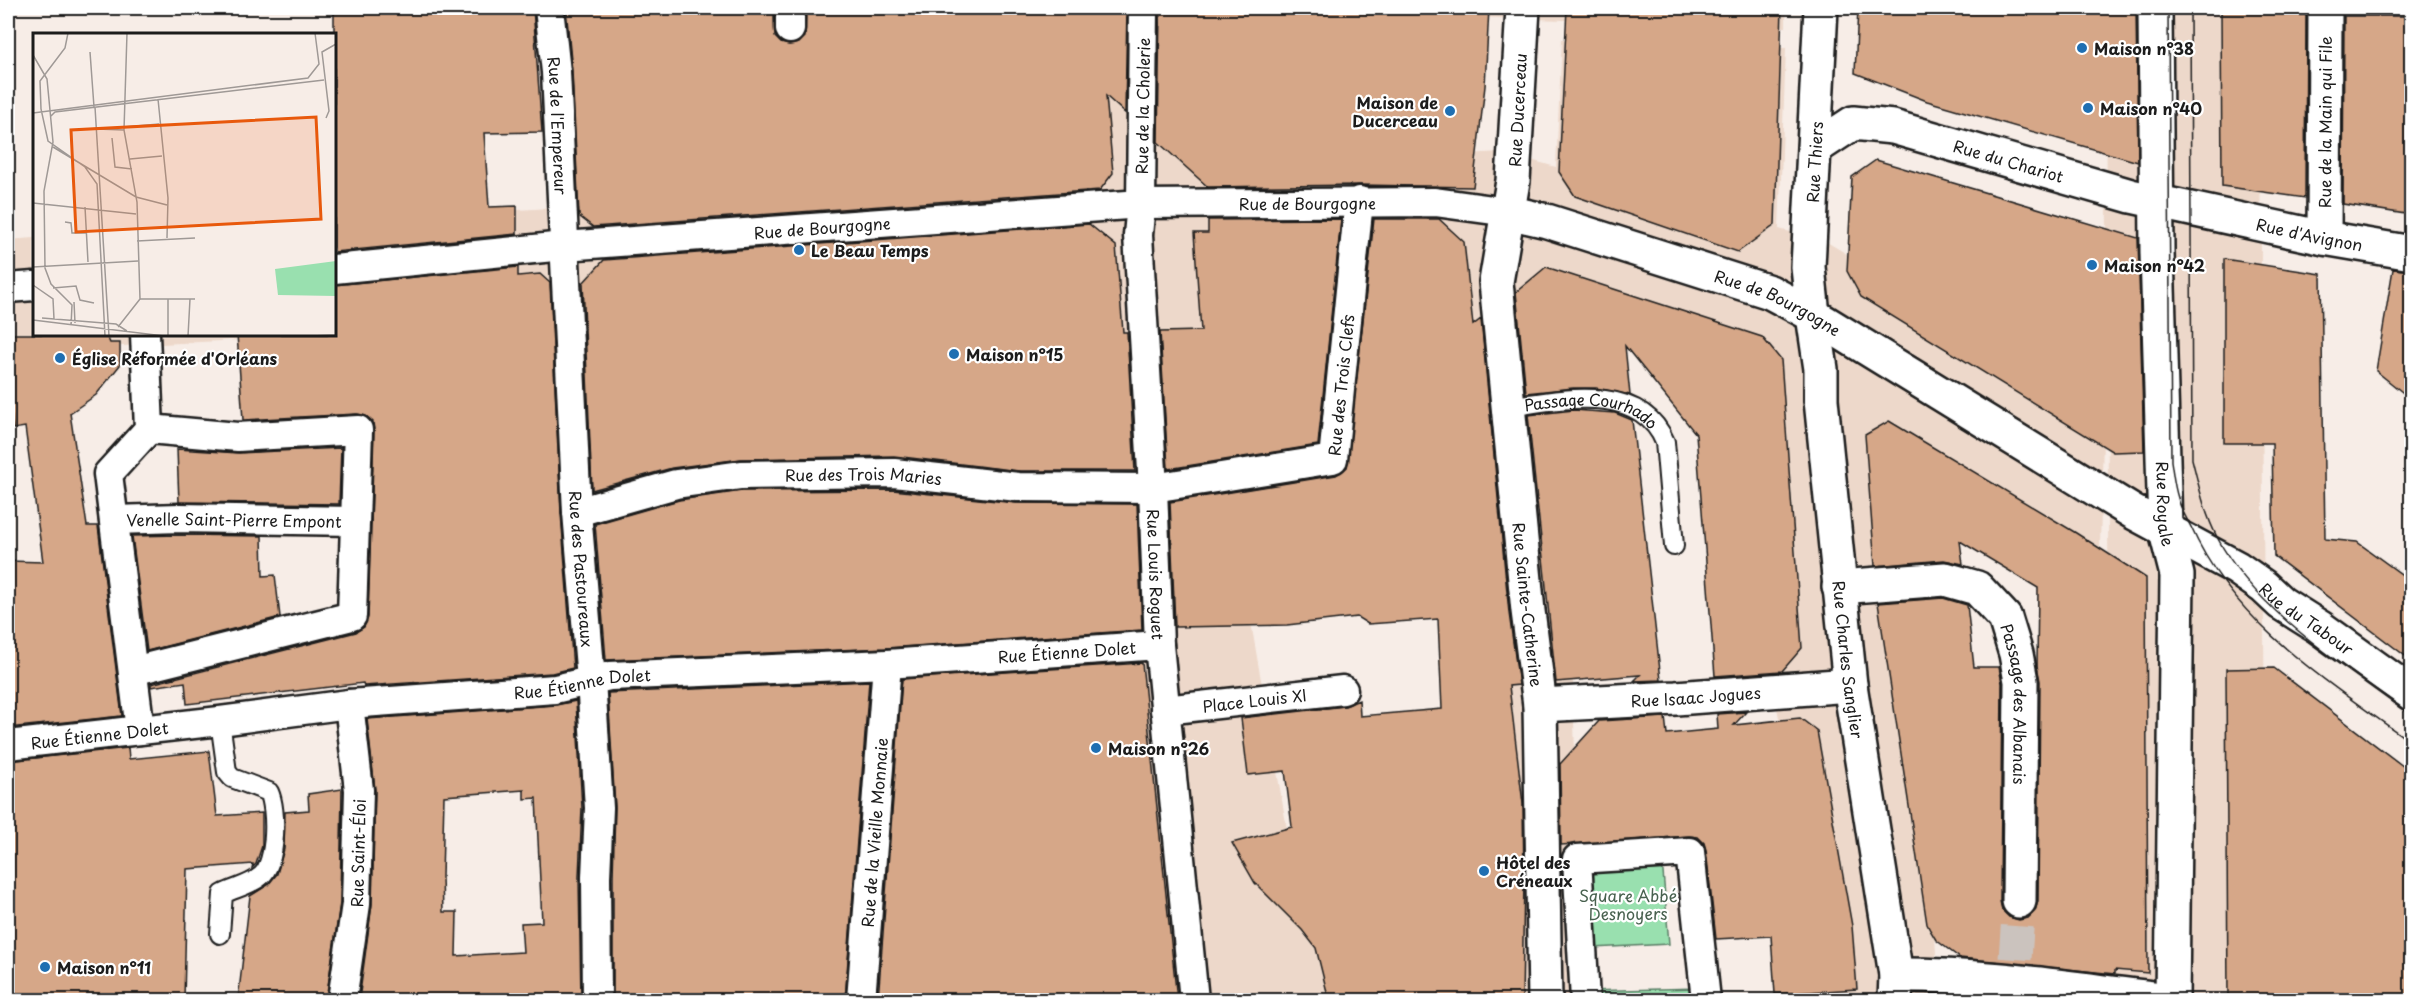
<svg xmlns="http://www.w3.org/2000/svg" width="2419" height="1008" font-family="'Playpen Sans',sans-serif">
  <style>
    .built { fill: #edd8ca }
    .green { fill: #99e0af; stroke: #5a7e66; stroke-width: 1.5 }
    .building { fill: #d6a788; stroke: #1c1c1c; stroke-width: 1.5; fill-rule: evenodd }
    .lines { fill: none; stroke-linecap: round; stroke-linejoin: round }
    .minor-tunnel { stroke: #cbc3be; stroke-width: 33; stroke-dasharray: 33 16; stroke-linecap: butt }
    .service-casing { stroke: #1c1c1c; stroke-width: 22 }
    .pedestrian-casing { stroke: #1c1c1c; stroke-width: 33 }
    .minor-casing { stroke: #1c1c1c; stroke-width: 38 }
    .service { stroke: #fff; stroke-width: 18 }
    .pedestrian { stroke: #fff; stroke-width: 28 }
    .minor { stroke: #fff; stroke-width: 33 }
    .tram { stroke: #1c1c1c; stroke-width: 1.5 }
    .poi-dot { fill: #1f6fb2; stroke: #fff; stroke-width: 2 }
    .labels { text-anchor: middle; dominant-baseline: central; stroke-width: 4.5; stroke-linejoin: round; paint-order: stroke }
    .poi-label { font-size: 16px; font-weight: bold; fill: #1c1c1c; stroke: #fff; text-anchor: start }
    .street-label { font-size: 16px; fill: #1c1c1c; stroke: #fff }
    .park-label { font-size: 16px; fill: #48614f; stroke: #fff }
    .inset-road { fill: none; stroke: #9f9996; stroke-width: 1.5 }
    .view { fill: #e8590c; fill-opacity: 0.15; stroke: #e8590c; stroke-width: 3 }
    .inset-edge { fill: none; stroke: #1c1c1c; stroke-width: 3 }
  </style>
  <rect width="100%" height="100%" fill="#f7ede7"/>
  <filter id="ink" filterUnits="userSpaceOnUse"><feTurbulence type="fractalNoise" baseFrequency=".0167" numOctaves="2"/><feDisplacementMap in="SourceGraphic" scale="12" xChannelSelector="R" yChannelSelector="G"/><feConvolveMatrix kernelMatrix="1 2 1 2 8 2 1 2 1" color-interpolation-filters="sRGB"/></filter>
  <g filter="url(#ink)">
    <path class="built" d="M 1094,8 L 1786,8 L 1786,27 L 1182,8 L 1198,170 L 1501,152 L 1556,167 L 1562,39 L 1786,48 L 1779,229 L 1825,241 L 2104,406 L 2099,580 L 1904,456 L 1939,1000 L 1832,1000 L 1831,974 L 1776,703 L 1754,371 L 1562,300 L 1582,1000 L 1502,1000 L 1492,773 L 1448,274 L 1203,287 L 1202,620 L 1250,617 L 1301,909 L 1327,948 L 1339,1000 L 1162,1000 L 1130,655 L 1108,292 L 335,334 L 335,221 L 1101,175 Z
      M 2106,8 L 2259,8 L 2267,1000 L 2110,1000 Z
      M 34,238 L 34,334 L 333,335 L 8,352 L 8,240 Z"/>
    <path class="green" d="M 1662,860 L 1669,944 L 1593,948 L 1589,864 Z
      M 1698,988 L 1698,999 L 1589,1000 L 1586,991 Z"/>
    <path class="building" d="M 334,8 L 533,8 L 542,132 L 484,133 L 489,207 L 517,206 L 517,234 L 334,252 Z
      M 566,8 L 774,8 L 775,37 L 781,43 L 789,45 L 799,43 L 805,37 L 806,8 L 1127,8 L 1125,113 L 1106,96 L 1113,173 L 1100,190 L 593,227 L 579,216 L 572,71 Z
      M 1160,8 L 1489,8 L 1485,86 L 1473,187 L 1360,185 L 1208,187 L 1158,142 Z
      M 1567,8 L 1782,8 L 1775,225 L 1738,252 L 1575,196 L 1559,172 Z
      M 1858,8 L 2136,8 L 2138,162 L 1927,101 L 1855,73 Z
      M 2221,8 L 2301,8 L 2301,15 L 2306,15 L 2305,198 L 2222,186 Z
      M 2344,16 L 2412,16 L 2412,215 L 2343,204 Z
      M 1876,160 L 2138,238 L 2144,451 L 2113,452 L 1861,297 L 1847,271 L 1852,177 Z
      M 1341,219 L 1318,445 L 1168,469 L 1160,332 L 1201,331 L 1194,233 L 1208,233 L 1208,220 Z
      M 1374,219 L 1439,219 L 1464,242 L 1473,325 L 1481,319 L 1509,613 L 1519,685 L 1509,686 L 1523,804 L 1524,880 L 1522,1000 L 1329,1000 L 1316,948 L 1302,930 L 1255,883 L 1232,843 L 1292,827 L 1285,771 L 1248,775 L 1241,718 L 1345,706 L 1359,700 L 1360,716 L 1442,709 L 1438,619 L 1368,624 L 1357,617 L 1287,625 L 1175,627 L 1170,502 L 1336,475 L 1347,467 Z
      M 1089,224 L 1116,246 L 1123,332 L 1127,332 L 1135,471 L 1019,471 L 894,456 L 741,459 L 672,468 L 592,490 L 583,283 L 604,260 Z
      M 2224,259 L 2321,274 L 2325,539 L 2357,542 L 2412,582 L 2412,661 L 2274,556 L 2272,443 L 2224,443 Z
      M 518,267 L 518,276 L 540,274 L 550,283 L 561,513 L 573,668 L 552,673 L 364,686 L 363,683 L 187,704 L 185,682 L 151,687 L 151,684 L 356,632 L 364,627 L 368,617 L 374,431 L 373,422 L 366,416 L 357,414 L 243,420 L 237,334 L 334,334 L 334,285 Z
      M 1546,267 L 1762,337 L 1781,360 L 1802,648 L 1782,671 L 1715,676 L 1696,434 L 1625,346 L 1630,395 L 1596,388 L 1573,388 L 1526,393 L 1516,292 Z
      M 2393,269 L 2412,271 L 2412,400 L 2376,371 Z
      M 8,334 L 106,334 L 110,343 L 120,343 L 120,365 L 96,395 L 70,413 L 87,526 L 98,526 L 122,716 L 8,728 L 8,561 L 43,562 L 25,427 L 13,429 L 11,410 L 8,410 Z
      M 1574,410 L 1615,413 L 1632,420 L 1661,680 L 1634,681 L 1640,675 L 1556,682 L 1528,415 Z
      M 1889,421 L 2076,533 L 2146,578 L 2148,973 L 2115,970 L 2115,974 L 1960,958 L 1936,940 L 1930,930 L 1927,924 L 1878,603 L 1943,598 L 1967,605 L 1974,667 L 1999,667 L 2002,683 L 2000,901 L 2002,910 L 2009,917 L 2019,920 L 2028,918 L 2035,911 L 2038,901 L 2040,681 L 2037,666 L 2038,588 L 1960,541 L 1963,564 L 1944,560 L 1875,566 L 1865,435 Z
      M 341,448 L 339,504 L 179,502 L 177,449 L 239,453 Z
      M 893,490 L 1016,503 L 1137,504 L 1142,630 L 886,648 L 606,660 L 595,524 L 679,500 L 742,491 Z
      M 180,535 L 262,536 L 263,576 L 275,575 L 280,617 L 147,651 L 132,536 Z
      M 1142,663 L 1177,1000 L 878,1000 L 902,679 Z
      M 2274,668 L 2412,773 L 2412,1000 L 2228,1000 L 2226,669 Z
      M 869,681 L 845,1000 L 613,1000 L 613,877 L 615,807 L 608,693 Z
      M 576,701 L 582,808 L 579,877 L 581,1000 L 359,1000 L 372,904 L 375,790 L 367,719 L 556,705 ZM 524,790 L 524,799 L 536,798 L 542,922 L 521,923 L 523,952 L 456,956 L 457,912 L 443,912 L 442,877 L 444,796 Z
      M 1746,712 L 1734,725 L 1800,718 L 1817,731 L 1852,926 L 1857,989 L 1775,994 L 1771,936 L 1716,939 L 1706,850 L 1704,843 L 1698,837 L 1689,836 L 1561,845 L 1560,764 L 1599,721 L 1665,717 L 1667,734 L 1718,729 L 1717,714 Z
      M 128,748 L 129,759 L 209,751 L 217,816 L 262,813 L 262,846 L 256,864 L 252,868 L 253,864 L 187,869 L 184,1000 L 8,1000 L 8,761 Z
      M 342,789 L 340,903 L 326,1000 L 238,1000 L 250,896 L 268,885 L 277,874 L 284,849 L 285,812 L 309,810 L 308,794 Z
      M 1957,995 L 1998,999 L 2017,1000 L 1951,1000 Z"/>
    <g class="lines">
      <path class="minor-tunnel" d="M 2015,959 L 2019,901"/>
      <defs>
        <g id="service">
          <path id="s1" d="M 1508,407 C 1559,400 1640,381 1665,442 L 1674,546"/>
          <path d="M 220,934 L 223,894 C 235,888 251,885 261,876 C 277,863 277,809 269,792 L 232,778 L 227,772 L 220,721"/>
        </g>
        <g id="pedestrian">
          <path id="s2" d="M 549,8 L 556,72 L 577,512 L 591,680 L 599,808 L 596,877 L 597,1000"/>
          <path d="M 790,8 L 790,29"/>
          <path id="s3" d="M 1143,8 L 1141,204 L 1138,235 L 1153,488 L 1159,645 L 1194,1000"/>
          <path id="s4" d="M 334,269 L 564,246 L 1141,204 L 1435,202 L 1508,212"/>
          <path d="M 8,288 L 34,286"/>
          <path id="s5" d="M 577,512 L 676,484 L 741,475 L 894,473 L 1018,487 L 1153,488 L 1333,459 L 1359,201"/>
          <path id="s6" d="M 114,520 L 180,518 L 355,521"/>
          <path d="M 133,671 L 352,616 L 358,430 L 238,437 L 149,429"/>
          <path id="s7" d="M 1165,710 L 1343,690"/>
          <path d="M 140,730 L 108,474 L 149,429 L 145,334"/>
          <path id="s8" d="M 8,745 L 220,721 L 349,704 L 555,689 L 610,676 L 887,664 L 1159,645"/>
          <path id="s9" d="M 342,1000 L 356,904 L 359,790 L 349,704"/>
          <path id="s10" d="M 861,1000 L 887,664"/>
          <path d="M 1585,1000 L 1577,859 L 1690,852 L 1706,1000"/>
        </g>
        <g id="minor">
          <path id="s11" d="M 1523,8 L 1513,181 L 1496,282 L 1528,611 L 1540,705 L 1545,1000"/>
          <path id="s12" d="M 1821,8 L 1808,267 L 1813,315 L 1821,369 L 1821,400 L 1850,685 L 1896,975 L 1895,1000"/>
          <path id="s13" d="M 2155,8 L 2157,252 L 2165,528 L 2177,575 L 2172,1000"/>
          <path id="s14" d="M 1815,148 L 1853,123 L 1893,127 L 2131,196 L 2324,238 L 2412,253"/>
          <path id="s15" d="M 1508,212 L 1547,221 L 1770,292 L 1813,315 L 2133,512 L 2237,568 L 2264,587 L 2281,603 L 2319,627 L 2412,694"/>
          <path id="s16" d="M 2324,238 L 2325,8"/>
          <path id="s17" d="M 1839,587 L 1945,579 L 1977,588 L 2005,618 L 2016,654 L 2021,681 L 2019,901"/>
          <path id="s18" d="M 1540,705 L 1676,698 L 1850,685"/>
          <path d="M 1896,975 C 1988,974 2080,990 2171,1000"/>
        </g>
      </defs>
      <use href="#service" class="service-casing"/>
      <use href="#pedestrian" class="pedestrian-casing"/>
      <use href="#minor" class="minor-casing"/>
      <use href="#service" class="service"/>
      <use href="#pedestrian" class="pedestrian"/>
      <use href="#minor" class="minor"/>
      <path class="tram" d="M 2168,8 L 2171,461 C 2173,473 2174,486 2178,498 C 2180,508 2186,517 2191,527 C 2234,624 2328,682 2412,743
        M 2190,8 L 2192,459 C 2199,486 2204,512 2217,537 C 2255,611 2346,667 2412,715"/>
    </g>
  </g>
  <g class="poi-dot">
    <circle cx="2082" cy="48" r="6"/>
    <circle cx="2088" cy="108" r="6"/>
    <circle cx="1450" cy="111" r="6"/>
    <circle cx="799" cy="250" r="6"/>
    <circle cx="2092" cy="265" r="6"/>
    <circle cx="954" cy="354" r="6"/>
    <circle cx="60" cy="358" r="6"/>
    <circle cx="1096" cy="748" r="6"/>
    <circle cx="1484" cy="871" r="6"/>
    <circle cx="45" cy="967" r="6"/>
  </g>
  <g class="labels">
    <g class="poi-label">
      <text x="2094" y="48">Maison n°38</text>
      <text x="1438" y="102" text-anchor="end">Maison de<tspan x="1438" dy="18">Ducerceau</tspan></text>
      <text x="2100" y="108">Maison n°40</text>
      <text x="811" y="250">Le Beau Temps</text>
      <text x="2104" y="265">Maison n°42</text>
      <text x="966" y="354">Maison n°15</text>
      <text x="72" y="358">Église Réformée d'Orléans</text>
      <text x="1108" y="748">Maison n°26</text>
      <text x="1496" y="862">Hôtel des<tspan x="1496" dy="18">Créneaux</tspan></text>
      <text x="57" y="967">Maison n°11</text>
    </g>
    <g class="street-label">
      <text transform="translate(1142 106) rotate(-89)">Rue de la Cholerie</text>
      <text transform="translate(1517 110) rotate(-87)">Rue Ducerceau</text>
      <text stroke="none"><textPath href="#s16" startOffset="116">Rue de la Main qui File</textPath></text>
      <text stroke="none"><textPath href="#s2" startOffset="118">Rue de l'Empereur</textPath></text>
      <text stroke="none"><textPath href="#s14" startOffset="206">Rue du Chariot</textPath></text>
      <text transform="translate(1814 162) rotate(-87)">Rue Thiers</text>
      <text stroke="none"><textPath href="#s4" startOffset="976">Rue de Bourgogne</textPath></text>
      <text stroke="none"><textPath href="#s4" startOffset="490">Rue de Bourgogne</textPath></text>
      <text stroke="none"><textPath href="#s14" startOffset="516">Rue d'Avignon</textPath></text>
      <text stroke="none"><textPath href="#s15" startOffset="285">Rue de Bourgogne</textPath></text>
      <text stroke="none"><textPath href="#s5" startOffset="838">Rue des Trois Clefs</textPath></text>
      <text stroke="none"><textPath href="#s1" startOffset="86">Passage Courhado</textPath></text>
      <text stroke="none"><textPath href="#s5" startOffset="291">Rue des Trois Maries</textPath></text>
      <text stroke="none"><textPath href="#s13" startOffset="496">Rue Royale</textPath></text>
      <text stroke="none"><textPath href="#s6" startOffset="120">Venelle Saint-Pierre Empont</textPath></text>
      <text stroke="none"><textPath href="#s2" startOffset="562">Rue des Pastoureaux</textPath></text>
      <text stroke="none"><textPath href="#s3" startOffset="567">Rue Louis Roguet</textPath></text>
      <text stroke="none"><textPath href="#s11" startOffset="600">Rue Sainte-Catherine</textPath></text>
      <text stroke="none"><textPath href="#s15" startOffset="903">Rue du Tabour</textPath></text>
      <text stroke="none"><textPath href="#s8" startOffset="1064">Rue Étienne Dolet</textPath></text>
      <text stroke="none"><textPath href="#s12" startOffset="654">Rue Charles Sanglier</textPath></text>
      <text stroke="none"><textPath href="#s8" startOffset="578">Rue Étienne Dolet</textPath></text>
      <text stroke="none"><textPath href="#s18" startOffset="156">Rue Isaac Jogues</textPath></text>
      <text stroke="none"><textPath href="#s7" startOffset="90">Place Louis XI</textPath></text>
      <text stroke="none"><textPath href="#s17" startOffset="268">Passage des Albanais</textPath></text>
      <text stroke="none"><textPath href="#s8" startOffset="92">Rue Étienne Dolet</textPath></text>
      <text stroke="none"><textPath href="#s10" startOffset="168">Rue de la Vieille Monnaie</textPath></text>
      <text stroke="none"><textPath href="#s9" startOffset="148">Rue Saint-Éloi</textPath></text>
    </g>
    <g class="park-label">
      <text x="1628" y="895">Square Abbé<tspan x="1628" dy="18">Desnoyers</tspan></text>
    </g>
  </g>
  <g transform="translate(33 33)">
    <rect width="303" height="303" fill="#f7ede7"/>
    <path d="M 303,228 L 303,263 L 245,262 L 242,236 Z" fill="#99e0af"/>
    <path class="inset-road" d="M 35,0 L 32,15 L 7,48 L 8,76 L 15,108 L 52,134 L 64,151 L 72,303M 94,0 L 91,97 L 104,169 L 107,266M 57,19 L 61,74M 0,22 L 14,46 L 20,109 L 11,158 L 12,235 L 18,251 L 39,272 L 38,293M 125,66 L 135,165 L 134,205M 62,74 L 76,303M 0,80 L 275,45 L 286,31 L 282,0M 18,83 L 22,79 L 291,47M 293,85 L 296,78 L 289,19 L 303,11M 91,94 L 126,91M 63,96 L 91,97M 79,105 L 82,134 L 99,136M 20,114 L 103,164 L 134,172M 97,126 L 129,123M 0,170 L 103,181M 52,174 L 55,229M 32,189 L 38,190 L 39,200 L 53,200M 104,208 L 162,205M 0,234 L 105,228M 0,252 L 20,266 L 21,286M 20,255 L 43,253 L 47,267 L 61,270M 107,266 L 162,266M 135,266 L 135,303M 41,269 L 42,290M 9,285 L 83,291 L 94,298M 0,287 L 131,303M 85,294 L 107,266M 303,302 L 303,267M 155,303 L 157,266M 278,303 L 303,302"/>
    <path class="view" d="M 283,84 L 288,186 L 43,199 L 38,97 Z"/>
    <rect width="303" height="303" class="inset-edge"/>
  </g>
  <rect width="2419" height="1008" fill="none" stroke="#fff" stroke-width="30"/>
  <rect x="15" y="15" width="2389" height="978" fill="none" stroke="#1c1c1c" stroke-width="2" filter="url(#ink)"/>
</svg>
